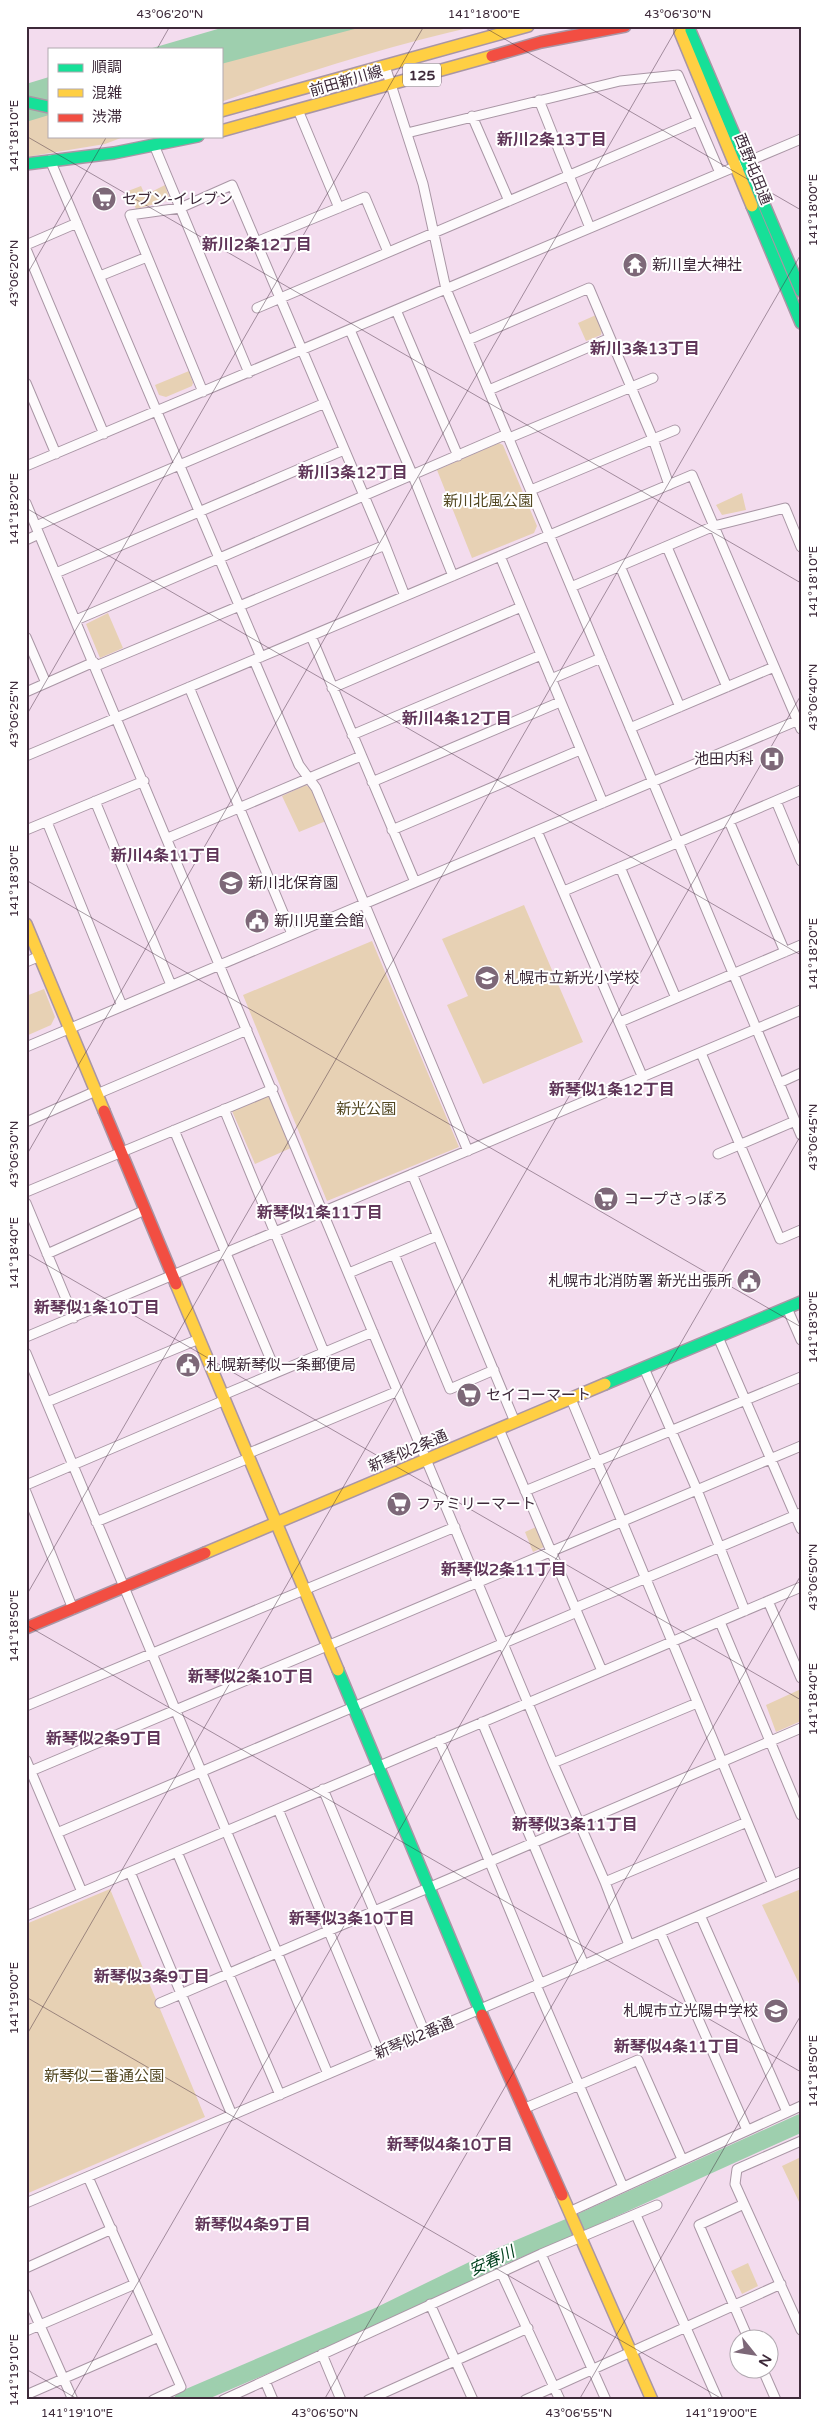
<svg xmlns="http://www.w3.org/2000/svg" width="827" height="2426" font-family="'Varela Round','Noto Sans JP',sans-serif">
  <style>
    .green { fill: #e7d1b4 }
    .water { fill: #9ecfae }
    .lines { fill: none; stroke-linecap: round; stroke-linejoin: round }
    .river { stroke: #9ecfae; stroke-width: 18 }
    .street-casing { stroke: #a996a5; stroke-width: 11 }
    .fast-casing { stroke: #a996a5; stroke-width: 14 }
    .slow-casing { stroke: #a996a5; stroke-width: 14 }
    .jam-casing { stroke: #a996a5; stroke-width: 14 }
    .street { stroke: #fdfafc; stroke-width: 9 }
    .fast { stroke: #16e098; stroke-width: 11 }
    .slow { stroke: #ffcf43; stroke-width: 11 }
    .jam { stroke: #f24e42; stroke-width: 11 }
    .ticks { fill: none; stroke: #3d2939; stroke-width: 1; stroke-opacity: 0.45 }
    .labels { text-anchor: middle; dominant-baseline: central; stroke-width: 4; stroke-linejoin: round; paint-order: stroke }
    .shield { fill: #fff; stroke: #776974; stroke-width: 1 }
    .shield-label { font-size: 14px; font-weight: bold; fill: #3d2939 }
    .street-label { font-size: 15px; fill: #3d2939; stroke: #fff }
    .poi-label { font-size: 15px; fill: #3d2939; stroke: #fff; text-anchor: start }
    .park-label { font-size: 15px; fill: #524721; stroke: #fff }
    .neighbourhood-label { font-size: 16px; font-weight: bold; fill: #603659; stroke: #fff }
    .water-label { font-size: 16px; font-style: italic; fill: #00401e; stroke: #fff }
    .neatline { fill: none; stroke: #3d2939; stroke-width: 2 }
    .ticks-label { font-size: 12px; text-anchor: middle; fill: #3d2939 }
  </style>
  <rect width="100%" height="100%" fill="#f3dcee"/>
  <path class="green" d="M 347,26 L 476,26 C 390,46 304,72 221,102 L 221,57 Z
    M 49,107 L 49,136 L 126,136 L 105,144 L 26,157 L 26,113 Z
    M 165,185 L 170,200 L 136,209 L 128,191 L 141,186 L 145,195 Z
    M 596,315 L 602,330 L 601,335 L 586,341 L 578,323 Z
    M 189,371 L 193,383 L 192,386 L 166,397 L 159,395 L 155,385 Z
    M 499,443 L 503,445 L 537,526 L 534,533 L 472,558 L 437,470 Z
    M 742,493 L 746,510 L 722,515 L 716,505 Z
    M 108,613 L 123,648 L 100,658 L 86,624 Z
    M 306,785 L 314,791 L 326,821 L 299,832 L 282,796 Z
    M 524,905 L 583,1042 L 483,1084 L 447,1005 L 468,996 L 442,939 Z
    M 372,941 L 459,1147 L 327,1201 L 243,995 Z
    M 44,989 L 55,1017 L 51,1025 L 26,1036 L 26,996 Z
    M 270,1095 L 293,1147 L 255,1164 L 232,1111 Z
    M 536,1527 L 544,1547 L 533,1552 L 525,1532 Z
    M 801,1689 L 801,1721 L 776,1732 L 766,1705 Z
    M 110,1889 L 205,2117 L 26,2194 L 26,1924 Z
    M 801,1889 L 801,1988 L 762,1905 Z
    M 801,2157 L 801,2206 L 782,2166 Z
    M 748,2263 L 758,2286 L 742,2294 L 731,2271 Z"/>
  <path class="water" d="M 228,26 L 366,26 L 221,64 L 221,49 L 149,49 Z
    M 49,77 L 49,115 L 26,122 L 26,84 Z"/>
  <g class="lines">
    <path class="river" d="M 183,2400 L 377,2317 L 504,2255 L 584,2221 L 801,2123"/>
    <defs>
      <path id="street" d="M 385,66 L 423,184 L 446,289 L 801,1135
        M 539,100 L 590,228
        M 298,110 L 339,208
        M 472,116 L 509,201
        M 407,133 L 620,81 L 678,75 L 720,173
        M 154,145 L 249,373
        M 50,160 L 261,657
        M 256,242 L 365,197 L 388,252
        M 26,245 L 77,223
        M 26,249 L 104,434
        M 100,276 L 147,257
        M 257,308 L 697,121
        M 396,310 L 458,456
        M 350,330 L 413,476 L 453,576
        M 468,340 L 589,288 L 653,439 L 669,485
        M 26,383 L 56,454
        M 489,390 L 610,338
        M 203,392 L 130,215 L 180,208 L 232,185 L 385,545 L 405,596
        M 509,438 L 653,378
        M 26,466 L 801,139
        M 531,490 L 675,430
        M 26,503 L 553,1763 L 605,1882 L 629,1945
        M 36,526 L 325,403
        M 26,540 L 39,534
        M 667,547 L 727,687
        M 500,556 L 603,803
        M 620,566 L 680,707
        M 56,573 L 344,450
        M 571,587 L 714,526 L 785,508 L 801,547
        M 76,620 L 507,434
        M 311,636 L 415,882
        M 26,637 L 46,683
        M 254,660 L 299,765 L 316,788 L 468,1151
        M 96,666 L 385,545
        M 551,679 L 601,658
        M 189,687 L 292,934
        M 332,688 L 521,607
        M 26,692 L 94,662
        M 630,728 L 774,667
        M 352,735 L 541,655
        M 26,756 L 692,475 L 801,729
        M 372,782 L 560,702
        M 95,801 L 171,985
        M 776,801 L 801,861
        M 729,821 L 785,952
        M 47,822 L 122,1006
        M 26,830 L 144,781
        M 392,830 L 580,750
        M 537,831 L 643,1078
        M 168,838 L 361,756
        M 620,867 L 676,998
        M 564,891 L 801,790
        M 26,962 L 40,956
        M 620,1022 L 801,945
        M 26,1047 L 801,719
        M 701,1053 L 780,1239 L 801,1230
        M 779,1083 L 801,1073
        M 97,1094 L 247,1030
        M 224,1109 L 324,1352
        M 26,1122 L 96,1091
        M 174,1130 L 276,1372
        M 718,1154 L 795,1121
        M 412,1174 L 515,1422
        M 26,1192 L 273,1089
        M 26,1203 L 74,1318
        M 47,1254 L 145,1210
        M 394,1254 L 450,1389 L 494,1370
        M 349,1273 L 437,1236
        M 787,1308 L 801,1340
        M 26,1337 L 801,1010
        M 718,1337 L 801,1529
        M 26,1353 L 328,2074
        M 644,1368 L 697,1490 L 745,1611
        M 223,1395 L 373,1332
        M 571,1399 L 773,1884
        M 47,1402 L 199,1339
        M 499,1429 L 602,1671
        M 247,1454 L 398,1391
        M 26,1485 L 225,1400
        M 525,1491 L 801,1377
        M 26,1492 L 73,1609
        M 96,1522 L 249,1458
        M 768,1601 L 801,1678
        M 575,1608 L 801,1513
        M 720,1622 L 801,1815
        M 26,1706 L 455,1527
        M 482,1722 L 584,1965
        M 439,1740 L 540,1983
        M 26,1760 L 82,1892
        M 553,1763 L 697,1703
        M 31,1771 L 801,1446
        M 323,1789 L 425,2033
        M 278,1809 L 379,2052
        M 57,1833 L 577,1612
        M 177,1852 L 280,2095
        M 130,1872 L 232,2115
        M 605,1882 L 747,1822
        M 700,1915 L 787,2112
        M 26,1916 L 801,1587
        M 660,1932 L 747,2130
        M 536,1985 L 623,2187
        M 160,2003 L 801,1728
        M 523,2109 L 638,2060 L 682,2159
        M 88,2177 L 181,2387 L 153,2400
        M 26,2203 L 801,1872
        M 744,2204 L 735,2184 L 737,2169 L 801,2141
        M 569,2212 L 801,2106
        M 636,2215 L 718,2400
        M 541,2254 L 606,2400
        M 26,2268 L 112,2229
        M 501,2272 L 560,2400
        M 26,2294 L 73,2400
        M 430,2304 L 473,2400
        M 26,2331 L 135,2284
        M 748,2338 L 699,2225 L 744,2204 L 801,2330
        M 322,2354 L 341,2400
        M 762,2368 L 776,2400
        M 265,2381 L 273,2400
        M 26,2395 L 159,2337
        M 223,2400 L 541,2254 L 657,2205
        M 368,2400 L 528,2328
        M 525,2400 L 781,2284"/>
      <path id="fast" d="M 688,26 L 801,291
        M 26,102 L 49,107
        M 26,164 L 114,153 L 198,136
        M 752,206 L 801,323
        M 605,1384 L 801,1302
        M 338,1670 L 482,2015"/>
      <path id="slow" d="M 680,26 L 680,32 L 752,206
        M 221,111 L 528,26
        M 221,131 L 492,56
        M 26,924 L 104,1111
        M 176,1284 L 338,1670
        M 205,1553 L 605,1384
        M 562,2195 L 652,2400"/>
      <path id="jam" d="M 492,56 L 541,42 L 625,26
        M 104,1111 L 176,1284
        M 26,1628 L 205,1553
        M 482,2015 L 562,2195"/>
    </defs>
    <use href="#street" class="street-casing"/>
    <use href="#fast" class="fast-casing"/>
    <use href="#slow" class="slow-casing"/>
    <use href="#jam" class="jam-casing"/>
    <use href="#street" class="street"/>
    <use href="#fast" class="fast"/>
    <use href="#slow" class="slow"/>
    <use href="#jam" class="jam"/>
  </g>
  <path class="ticks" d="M 482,26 L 801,210M 157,49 L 170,26M 26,136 L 801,583M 26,276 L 107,136M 26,508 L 801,955M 26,716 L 424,26M 26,880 L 801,1327M 26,1156 L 678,26M 26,1253 L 801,1700M 26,1596 L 801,254M 26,1625 L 801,2072M 26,1997 L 724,2400M 26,2036 L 801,695M 26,2369 L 79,2400M 70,2400 L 801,1135M 324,2400 L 801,1575M 579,2400 L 801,2015"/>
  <defs>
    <symbol id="supermarket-disc" viewBox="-11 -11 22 22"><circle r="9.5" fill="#7d6878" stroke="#fff"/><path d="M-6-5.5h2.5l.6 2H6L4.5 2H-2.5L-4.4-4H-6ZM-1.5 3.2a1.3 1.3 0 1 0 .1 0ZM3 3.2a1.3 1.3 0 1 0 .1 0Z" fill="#fff"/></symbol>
    <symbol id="temple-disc" viewBox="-11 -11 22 22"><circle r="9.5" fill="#7d6878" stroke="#fff"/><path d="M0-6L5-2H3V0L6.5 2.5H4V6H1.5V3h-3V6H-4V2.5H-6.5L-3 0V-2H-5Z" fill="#fff"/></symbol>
    <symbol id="hospital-disc" viewBox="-11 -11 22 22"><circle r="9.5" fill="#7d6878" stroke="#fff"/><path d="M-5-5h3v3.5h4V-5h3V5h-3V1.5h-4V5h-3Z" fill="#fff"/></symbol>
    <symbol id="school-disc" viewBox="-11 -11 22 22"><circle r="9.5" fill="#7d6878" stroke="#fff"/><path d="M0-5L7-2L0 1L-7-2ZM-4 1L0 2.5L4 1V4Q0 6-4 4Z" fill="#fff"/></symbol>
    <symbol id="civic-disc" viewBox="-11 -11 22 22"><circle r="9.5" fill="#7d6878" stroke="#fff"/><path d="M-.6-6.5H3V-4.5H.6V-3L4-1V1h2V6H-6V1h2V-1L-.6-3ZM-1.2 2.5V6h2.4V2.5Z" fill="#fff"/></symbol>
  </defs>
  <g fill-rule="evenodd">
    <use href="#supermarket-disc" x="90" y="185" width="28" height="28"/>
    <use href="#temple-disc" x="621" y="251" width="28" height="28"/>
    <use href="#hospital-disc" x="758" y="745" width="28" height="28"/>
    <use href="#school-disc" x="217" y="869" width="28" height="28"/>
    <use href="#civic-disc" x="243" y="907" width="28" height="28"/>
    <use href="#school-disc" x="473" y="964" width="28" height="28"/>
    <use href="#supermarket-disc" x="592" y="1185" width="28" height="28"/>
    <use href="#civic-disc" x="735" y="1267" width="28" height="28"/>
    <use href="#civic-disc" x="174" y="1351" width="28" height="28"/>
    <use href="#supermarket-disc" x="455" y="1381" width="28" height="28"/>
    <use href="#supermarket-disc" x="385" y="1490" width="28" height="28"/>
    <use href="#school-disc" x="762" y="1997" width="28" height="28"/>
  </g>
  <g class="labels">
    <rect class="shield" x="403" y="63.5" width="38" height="23" rx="4"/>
    <g class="shield-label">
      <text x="422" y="75">125</text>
    </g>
    <g class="street-label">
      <text transform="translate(346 81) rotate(-16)">前田新川線</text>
      <text transform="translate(753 169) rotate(68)">西野屯田通</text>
      <text transform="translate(408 1451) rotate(-23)">新琴似2条通</text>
      <text transform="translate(414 2038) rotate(-23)">新琴似2番通</text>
    </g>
    <g class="poi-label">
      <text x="122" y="199">セブン-イレブン</text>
      <text x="652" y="265">新川皇大神社</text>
      <text x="754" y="759" text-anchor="end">池田内科</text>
      <text x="248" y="883">新川北保育園</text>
      <text x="274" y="921">新川児童会館</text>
      <text x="504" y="978">札幌市立新光小学校</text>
      <text x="624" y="1199">コープさっぽろ</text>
      <text x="732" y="1281" text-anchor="end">札幌市北消防署 新光出張所</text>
      <text x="206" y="1365">札幌新琴似一条郵便局</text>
      <text x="486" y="1395">セイコーマート</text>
      <text x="416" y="1504">ファミリーマート</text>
      <text x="758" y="2011" text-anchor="end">札幌市立光陽中学校</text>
    </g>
    <g class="park-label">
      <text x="488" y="501">新川北風公園</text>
      <text x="366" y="1109">新光公園</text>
      <text x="104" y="2076">新琴似二番通公園</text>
    </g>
    <g class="neighbourhood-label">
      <text x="552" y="140">新川2条13丁目</text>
      <text x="257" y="245">新川2条12丁目</text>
      <text x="645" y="349">新川3条13丁目</text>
      <text x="353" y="473">新川3条12丁目</text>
      <text x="457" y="719">新川4条12丁目</text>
      <text x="166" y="856">新川4条11丁目</text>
      <text x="612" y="1090">新琴似1条12丁目</text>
      <text x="320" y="1213">新琴似1条11丁目</text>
      <text x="97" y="1308">新琴似1条10丁目</text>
      <text x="504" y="1570">新琴似2条11丁目</text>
      <text x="251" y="1677">新琴似2条10丁目</text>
      <text x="104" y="1739">新琴似2条9丁目</text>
      <text x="575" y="1825">新琴似3条11丁目</text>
      <text x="352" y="1919">新琴似3条10丁目</text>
      <text x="152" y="1977">新琴似3条9丁目</text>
      <text x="677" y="2047">新琴似4条11丁目</text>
      <text x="450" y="2145">新琴似4条10丁目</text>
      <text x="253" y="2225">新琴似4条9丁目</text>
    </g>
    <g class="water-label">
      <text transform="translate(492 2261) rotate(-25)">安春川</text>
    </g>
  </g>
  <rect width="827" height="2426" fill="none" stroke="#ffffff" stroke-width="55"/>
  <rect x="48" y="48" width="175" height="90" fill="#ffffff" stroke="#b1a9b0"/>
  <rect x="58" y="64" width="25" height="8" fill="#16e098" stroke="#b1a9b0"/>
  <text x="92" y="72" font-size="15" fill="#3d2939">順調</text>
  <rect x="58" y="89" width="25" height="8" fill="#ffcf43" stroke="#b1a9b0"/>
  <text x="92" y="98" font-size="15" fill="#3d2939">混雑</text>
  <rect x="58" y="114" width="25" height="8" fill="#f24e42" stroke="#b1a9b0"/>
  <text x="92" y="122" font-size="15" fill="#3d2939">渋滞</text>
  <g transform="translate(754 2354) rotate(120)"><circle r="24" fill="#ffffff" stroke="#b1a9b0"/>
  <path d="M0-4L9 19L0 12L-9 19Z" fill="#7d6878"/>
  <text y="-8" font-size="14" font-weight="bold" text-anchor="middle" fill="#3d2939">N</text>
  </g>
  <rect x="28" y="28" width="772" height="2370" class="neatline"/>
  <g class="ticks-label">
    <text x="170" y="18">43°06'20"N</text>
    <text x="484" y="18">141°18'00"E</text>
    <text x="678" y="18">43°06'30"N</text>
    <text transform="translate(14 136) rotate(-90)" y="4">141°18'10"E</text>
    <text transform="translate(813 210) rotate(-90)" y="4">141°18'00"E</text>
    <text transform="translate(14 273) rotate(-90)" y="4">43°06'20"N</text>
    <text transform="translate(14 509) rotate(-90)" y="4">141°18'20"E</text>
    <text transform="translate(813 582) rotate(-90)" y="4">141°18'10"E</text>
    <text transform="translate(813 697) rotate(-90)" y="4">43°06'40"N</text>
    <text transform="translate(14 714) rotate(-90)" y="4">43°06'25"N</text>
    <text transform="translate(14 881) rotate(-90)" y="4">141°18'30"E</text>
    <text transform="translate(813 954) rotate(-90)" y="4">141°18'20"E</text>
    <text transform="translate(813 1137) rotate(-90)" y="4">43°06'45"N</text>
    <text transform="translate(14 1154) rotate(-90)" y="4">43°06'30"N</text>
    <text transform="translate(14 1253) rotate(-90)" y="4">141°18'40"E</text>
    <text transform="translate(813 1327) rotate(-90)" y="4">141°18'30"E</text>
    <text transform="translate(813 1577) rotate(-90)" y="4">43°06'50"N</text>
    <text transform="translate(14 1626) rotate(-90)" y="4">141°18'50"E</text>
    <text transform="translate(813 1699) rotate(-90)" y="4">141°18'40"E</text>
    <text transform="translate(14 1998) rotate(-90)" y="4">141°19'00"E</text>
    <text transform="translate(813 2071) rotate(-90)" y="4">141°18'50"E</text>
    <text transform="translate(14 2370) rotate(-90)" y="4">141°19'10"E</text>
    <text x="77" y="2417">141°19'10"E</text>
    <text x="325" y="2417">43°06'50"N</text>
    <text x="579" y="2417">43°06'55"N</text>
    <text x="721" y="2417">141°19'00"E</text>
  </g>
</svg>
